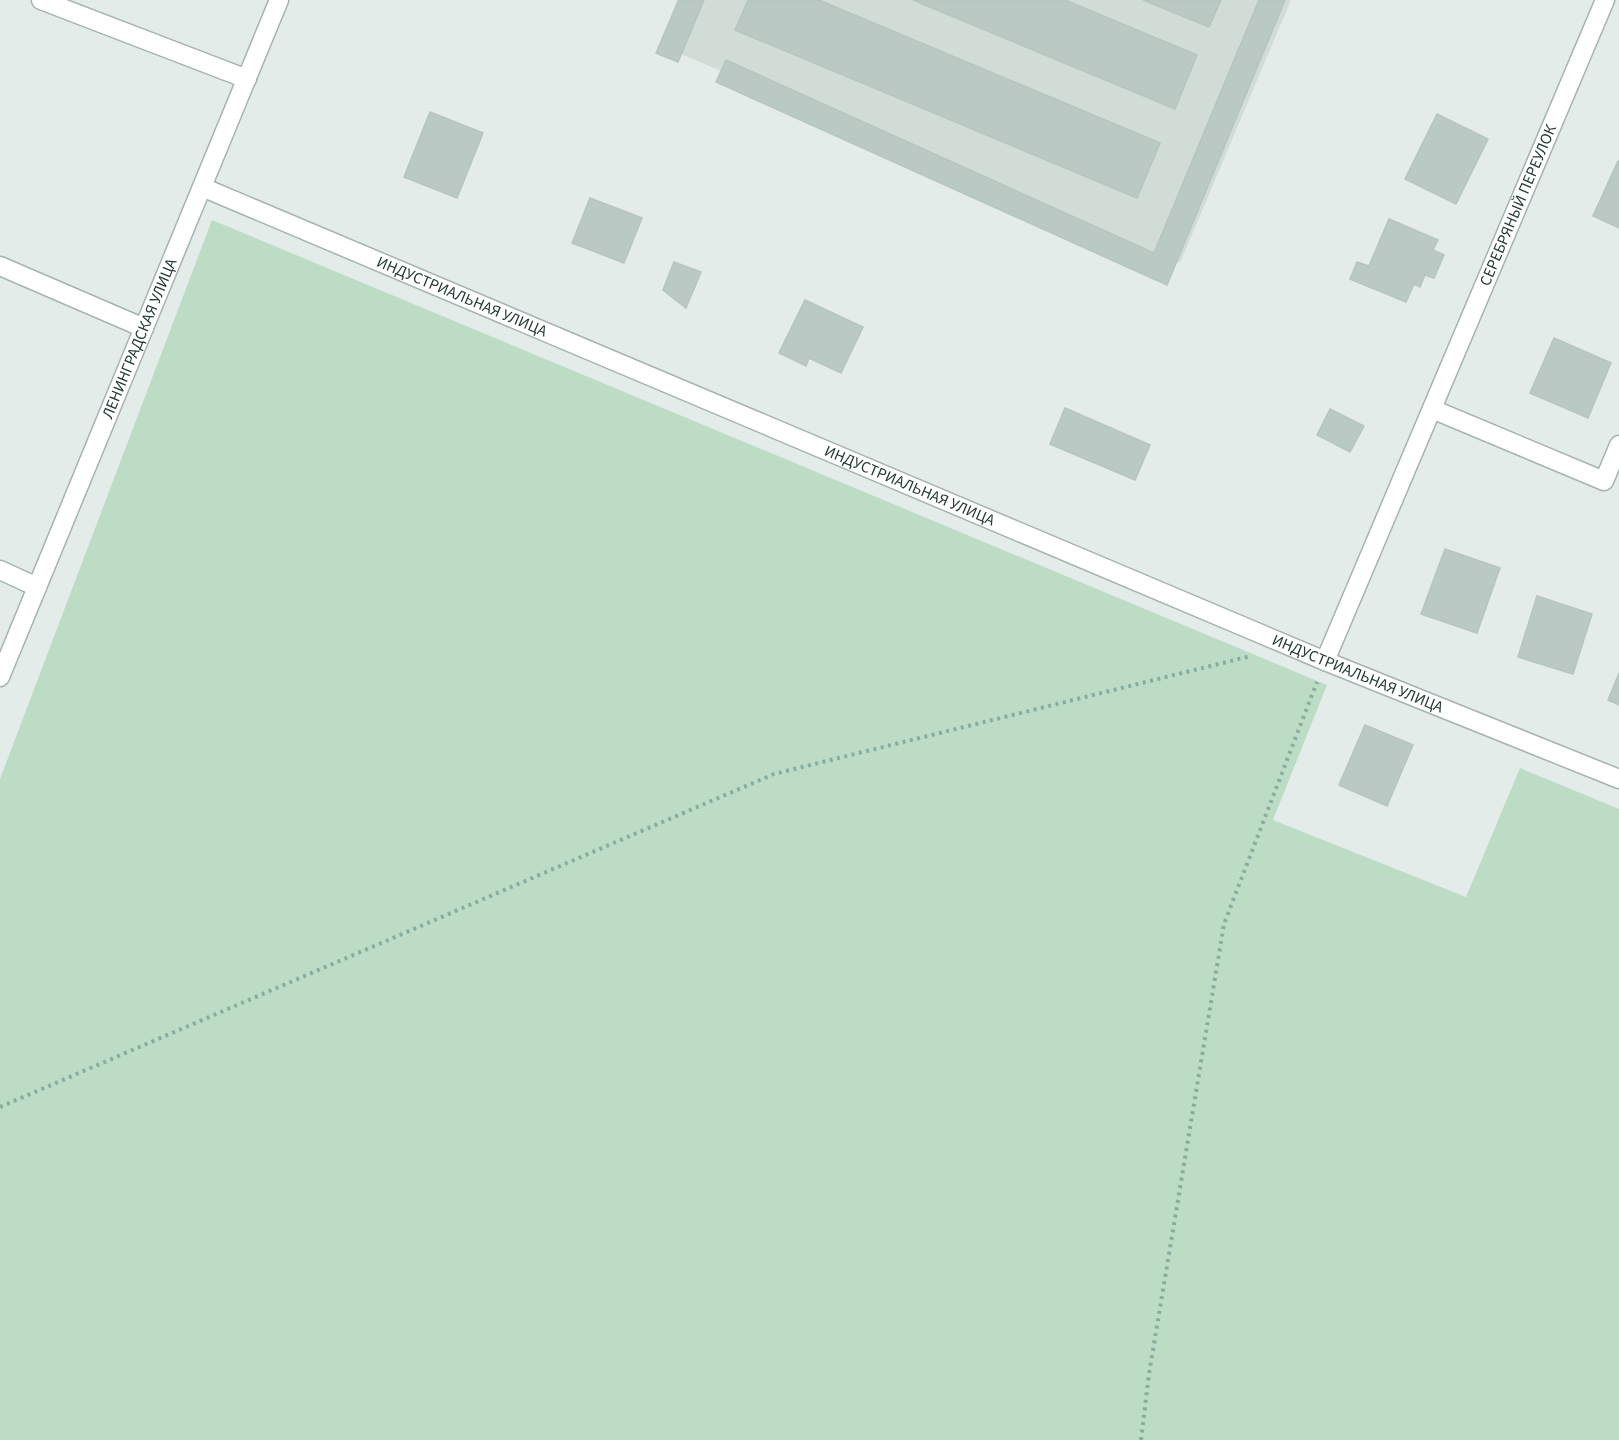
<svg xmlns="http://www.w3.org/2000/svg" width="1619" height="1440" font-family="'Source Sans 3',sans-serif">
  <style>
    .built { fill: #d1dcd7 }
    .green { fill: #bddcc5 }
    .building { fill: #bbc9c4; stroke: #b6c5bf; stroke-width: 1.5 }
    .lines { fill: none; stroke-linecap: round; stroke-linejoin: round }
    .minor-casing { stroke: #a6b4af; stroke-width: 21 }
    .path { stroke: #85aea0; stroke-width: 4; stroke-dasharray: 3 4.5; stroke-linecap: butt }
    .minor { stroke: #fff; stroke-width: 18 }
    .labels { text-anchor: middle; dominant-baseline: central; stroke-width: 5; stroke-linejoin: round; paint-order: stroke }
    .street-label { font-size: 16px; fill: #243c35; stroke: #f3f8f6 }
  </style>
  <rect width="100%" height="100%" fill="#e3ece8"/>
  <path class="built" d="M 677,0 L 1291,0 L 1180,263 L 659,45 Z"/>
  <path class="green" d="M 212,220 L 1327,685 L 1273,820 L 1466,897 L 1520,768 L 1619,809 L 1619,1440 L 0,1440 L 0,779 Z"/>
  <path class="building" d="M 679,0 L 704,0 L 678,62 L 656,53 Z
    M 748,0 L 819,0 L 1160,143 L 1137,198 L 735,30 Z
    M 913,0 L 1065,0 L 1197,55 L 1175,109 Z
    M 1143,0 L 1221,0 L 1209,27 Z
    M 1259,0 L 1285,0 L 1167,285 L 716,82 L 726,60 L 1154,253 Z
    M 430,112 L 483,133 L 457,198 L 404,177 Z
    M 1437,114 L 1488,139 L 1456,204 L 1405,179 Z
    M 1618,161 L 1619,162 L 1619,228 L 1593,216 Z
    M 590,198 L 642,218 L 624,263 L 572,243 Z
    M 1389,219 L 1438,240 L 1433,250 L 1444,255 L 1434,278 L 1425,275 L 1420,287 L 1414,284 L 1406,302 L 1350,279 L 1357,262 L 1369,266 Z
    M 674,262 L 701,272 L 686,308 L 663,290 Z
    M 805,300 L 863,327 L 841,373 L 809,358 L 806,366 L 779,353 Z
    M 1554,338 L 1611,363 L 1588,418 L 1530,393 Z
    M 1065,408 L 1150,445 L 1135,480 L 1050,444 Z
    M 1330,409 L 1364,426 L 1350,452 L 1317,435 Z
    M 1445,549 L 1500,568 L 1477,633 L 1421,614 Z
    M 1537,596 L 1592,614 L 1573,674 L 1518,657 Z
    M 1619,673 L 1619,705 L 1608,700 Z
    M 1365,725 L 1413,745 L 1387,806 L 1339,785 Z"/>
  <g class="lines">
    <defs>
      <g id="minor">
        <path d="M 41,0 L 247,79"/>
        <path id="s1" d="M 202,187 L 1325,661 L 1619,779"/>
        <path d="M 0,266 L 144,328"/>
        <path d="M 1432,409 L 1604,481 L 1619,445"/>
        <path d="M 0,570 L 37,587"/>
        <path id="s2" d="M 1325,661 L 1605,0"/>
        <path id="s3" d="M 0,677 L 279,0"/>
      </g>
    </defs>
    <use href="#minor" class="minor-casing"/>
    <path class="path" d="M 0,1107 L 774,774 L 1251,656
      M 1141,1440 L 1149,1374 L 1224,924 L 1317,682"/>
    <use href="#minor" class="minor"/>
  </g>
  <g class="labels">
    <g class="street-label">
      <text stroke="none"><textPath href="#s2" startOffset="495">СЕРЕБРЯНЫЙ ПЕРЕУЛОК</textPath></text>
      <text stroke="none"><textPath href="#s1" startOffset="282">ИНДУСТРИАЛЬНАЯ УЛИЦА</textPath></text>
      <text stroke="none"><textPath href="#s3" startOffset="366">ЛЕНИНГРАДСКАЯ УЛИЦА</textPath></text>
      <text stroke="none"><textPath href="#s1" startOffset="768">ИНДУСТРИАЛЬНАЯ УЛИЦА</textPath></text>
      <text stroke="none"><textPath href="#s1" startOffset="1254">ИНДУСТРИАЛЬНАЯ УЛИЦА</textPath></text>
    </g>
  </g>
</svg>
